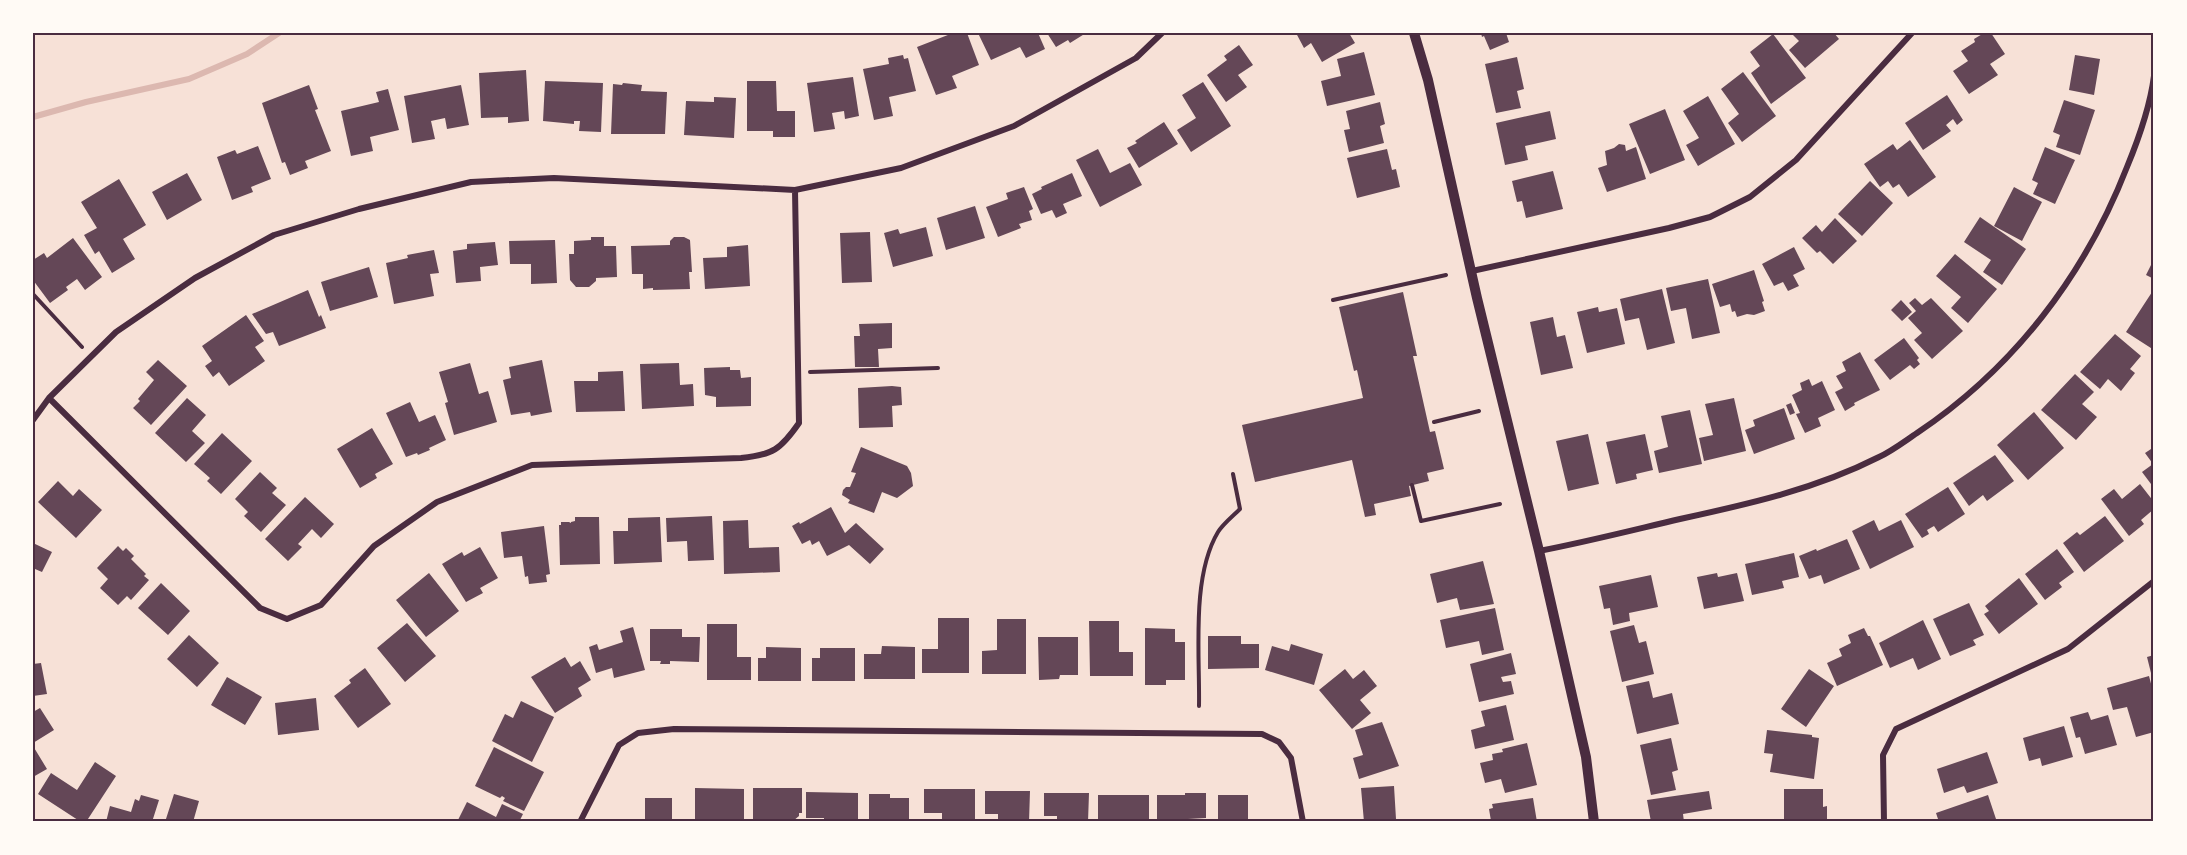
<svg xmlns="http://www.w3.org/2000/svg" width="2187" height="855" font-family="'Sofia Sans Condensed',sans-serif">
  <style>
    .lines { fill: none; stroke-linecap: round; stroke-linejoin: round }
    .stream { stroke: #dcb8b0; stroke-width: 6 }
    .building { fill: #644757 }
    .path { stroke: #4a2c40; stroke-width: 4 }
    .minor { stroke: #4a2c40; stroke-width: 6 }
    .tertiary { stroke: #4a2c40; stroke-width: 10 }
    .neatline { fill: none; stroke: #4a2c40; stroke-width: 2 }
  </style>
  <rect width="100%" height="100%" fill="#f7e1d7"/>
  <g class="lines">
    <path class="stream" d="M 33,117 L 86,102 L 189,79 L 247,54 L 279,33"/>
  </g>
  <path class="building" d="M 953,33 L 967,33 L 979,65 L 952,76 L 957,88 L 936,95 L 917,47 Z
    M 978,33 L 1038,33 L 1045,49 L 1026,58 L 1020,47 L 991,60 Z
    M 1047,33 L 1086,33 L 1070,43 L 1068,40 L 1056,47 Z
    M 1296,33 L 1349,33 L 1355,43 L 1322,62 L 1311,43 L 1304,48 Z
    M 1481,33 L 1506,33 L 1509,42 L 1490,50 L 1484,36 L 1482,37 Z
    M 1791,33 L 1834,33 L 1839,39 L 1805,68 L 1789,50 L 1799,41 Z
    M 1984,33 L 1991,33 L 2005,54 L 1990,64 L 1998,75 L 1969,94 L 1953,71 L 1968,61 L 1961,51 L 1975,42 L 1974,39 Z
    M 1773,34 L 1806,78 L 1771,104 L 1751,73 L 1760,66 L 1750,52 Z
    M 1239,45 L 1253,65 L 1238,75 L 1247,87 L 1226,102 L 1207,75 L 1227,60 L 1224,56 Z
    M 1364,52 L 1375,95 L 1327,106 L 1321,81 L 1341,76 L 1337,59 Z
    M 903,55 L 904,59 L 908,58 L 916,91 L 889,97 L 893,116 L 874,120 L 863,69 L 889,64 L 888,58 Z
    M 2075,55 L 2100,59 L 2094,95 L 2069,90 Z
    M 1517,57 L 1524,89 L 1517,91 L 1521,108 L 1496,113 L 1485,64 Z
    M 526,70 L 529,121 L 508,123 L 508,117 L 481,118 L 479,73 Z
    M 1743,72 L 1776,116 L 1742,142 L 1728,123 L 1739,114 L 1721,89 Z
    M 853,77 L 859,116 L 845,119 L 844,111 L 832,113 L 835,129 L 814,132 L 807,83 Z
    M 545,81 L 603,83 L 601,132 L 579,131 L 580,121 L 574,121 L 574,124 L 543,121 Z
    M 747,81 L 776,81 L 777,111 L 795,111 L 795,137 L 773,137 L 773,131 L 747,131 Z
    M 1203,82 L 1231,126 L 1191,152 L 1177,130 L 1196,118 L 1182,95 Z
    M 623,83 L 642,85 L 641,91 L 667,92 L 665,134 L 611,134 L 613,84 L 622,85 Z
    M 309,85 L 318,109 L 315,110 L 331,151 L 305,161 L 308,168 L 290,175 L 285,162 L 282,163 L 262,103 Z
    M 461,85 L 469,125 L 447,129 L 445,118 L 431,121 L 435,139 L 412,143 L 404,96 Z
    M 388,89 L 399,130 L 370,137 L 373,151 L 351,156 L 341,111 L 379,102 L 376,92 Z
    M 1947,95 L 1963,120 L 1957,125 L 1953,119 L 1946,125 L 1951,131 L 1923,150 L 1905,123 Z
    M 1708,96 L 1735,144 L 1698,166 L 1686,145 L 1699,138 L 1683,111 Z
    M 714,97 L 736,98 L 734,138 L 684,135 L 686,101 L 714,102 Z
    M 2064,100 L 2095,110 L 2080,155 L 2056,147 L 2060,135 L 2053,132 Z
    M 1380,102 L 1385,124 L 1380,126 L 1384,143 L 1349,152 L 1344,130 L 1350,129 L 1346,111 Z
    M 1665,109 L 1685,160 L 1650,174 L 1629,124 Z
    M 1550,111 L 1556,139 L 1525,146 L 1528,160 L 1505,165 L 1496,123 Z
    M 1164,122 L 1178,144 L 1139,168 L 1127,148 L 1137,143 L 1135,141 Z
    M 1910,140 L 1936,177 L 1908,197 L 1899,184 L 1893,188 L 1888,181 L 1880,187 L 1864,164 L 1893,144 L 1897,150 Z
    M 1619,144 L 1625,145 L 1626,151 L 1636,147 L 1646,179 L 1607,192 L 1598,168 L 1607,165 L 1605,151 L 1614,148 Z
    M 258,146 L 271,179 L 251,187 L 253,192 L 232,200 L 217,157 L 235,150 L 237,154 Z
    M 2045,147 L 2075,160 L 2055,204 L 2033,194 L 2038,183 L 2032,180 Z
    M 1098,149 L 1110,173 L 1130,163 L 1142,185 L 1100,207 L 1076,160 Z
    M 1387,149 L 1392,170 L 1396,169 L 1400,187 L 1357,198 L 1347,158 Z
    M 1553,171 L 1563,209 L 1526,218 L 1522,201 L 1517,202 L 1512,181 Z
    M 187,173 L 202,200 L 167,220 L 152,192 Z
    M 1072,173 L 1082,196 L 1063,204 L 1067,213 L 1056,218 L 1052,210 L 1041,214 L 1032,194 L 1042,189 L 1041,187 Z
    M 119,179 L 146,225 L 123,239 L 135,259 L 112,273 L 99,251 L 95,254 L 84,235 L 97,228 L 81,202 Z
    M 1870,181 L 1893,203 L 1862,236 L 1838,214 Z
    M 1024,187 L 1033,209 L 1029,211 L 1032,220 L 1019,224 L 1021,228 L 998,237 L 986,207 L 1008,199 L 1006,193 Z
    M 2014,187 L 2042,202 L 2022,241 L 1994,226 Z
    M 975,206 L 985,238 L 946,250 L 937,218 Z
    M 1980,217 L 2026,249 L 2002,285 L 1983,272 L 1991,260 L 1964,242 Z
    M 1835,218 L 1857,241 L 1833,264 L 1820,251 L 1817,253 L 1802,238 L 1816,225 L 1822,232 Z
    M 926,227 L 933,256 L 893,267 L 884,233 L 898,229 L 900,234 Z
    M 870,232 L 872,282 L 842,283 L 840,233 Z
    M 591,237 L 604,237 L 604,246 L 616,246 L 617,277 L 596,278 L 596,281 L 589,287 L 576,287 L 570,280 L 569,254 L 574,254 L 574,241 L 591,240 Z
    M 674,237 L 684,237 L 690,240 L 692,272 L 689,272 L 690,289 L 653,290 L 653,288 L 643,289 L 643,274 L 632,274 L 631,246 L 670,245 L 670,241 Z
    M 73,238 L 102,277 L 85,290 L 77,279 L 66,287 L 68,290 L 50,303 L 33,280 L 33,260 L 44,253 L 47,258 Z
    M 555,240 L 557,283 L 531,284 L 531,264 L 510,264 L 509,241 Z
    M 495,242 L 498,265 L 480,267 L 481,281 L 456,283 L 453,251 L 467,249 L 467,244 Z
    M 748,245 L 750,286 L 705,289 L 703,258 L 727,257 L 727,247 Z
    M 1794,247 L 1805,269 L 1793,275 L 1799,286 L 1788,291 L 1783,282 L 1774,286 L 1762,264 Z
    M 434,250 L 439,273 L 430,274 L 434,296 L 394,304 L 386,263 L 408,258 L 407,255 Z
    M 1955,254 L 1997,289 L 1968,323 L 1951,308 L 1961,297 L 1936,276 Z
    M 2154,259 L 2154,279 L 2146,275 Z
    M 369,267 L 378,297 L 330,311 L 321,282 Z
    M 1754,270 L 1764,301 L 1762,302 L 1765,311 L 1754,315 L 1747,314 L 1737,317 L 1735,311 L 1732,312 L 1730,304 L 1720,307 L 1712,284 Z
    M 1708,279 L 1720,333 L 1692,339 L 1686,308 L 1671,311 L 1666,288 Z
    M 1662,289 L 1675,343 L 1647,350 L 1639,318 L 1625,321 L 1620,299 Z
    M 2154,289 L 2154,350 L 2126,332 Z
    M 308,290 L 319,317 L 321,315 L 326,328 L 279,346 L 273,332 L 266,334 L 252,314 Z
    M 1403,292 L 1417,356 L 1413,356 L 1430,432 L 1435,431 L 1444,469 L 1427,473 L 1429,481 L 1409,486 L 1411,496 L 1374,504 L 1376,515 L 1365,517 L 1352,460 L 1255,482 L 1242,425 L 1363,398 L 1357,370 L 1354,371 L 1339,307 Z
    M 1915,298 L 1922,305 L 1931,298 L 1963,331 L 1932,359 L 1914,340 L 1922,333 L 1908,318 L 1916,311 L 1909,303 Z
    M 1901,300 L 1912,312 L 1902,321 L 1891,310 Z
    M 1598,307 L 1599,312 L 1617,308 L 1625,344 L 1587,353 L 1577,312 Z
    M 246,315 L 264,341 L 255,347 L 265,361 L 229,386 L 219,372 L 213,377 L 205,366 L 212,361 L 202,346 Z
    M 1553,317 L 1557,337 L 1565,335 L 1573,368 L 1541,375 L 1530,322 Z
    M 892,323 L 892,348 L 878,349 L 879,367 L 855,367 L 854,336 L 860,336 L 859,324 Z
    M 2115,334 L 2141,356 L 2130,369 L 2135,373 L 2121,391 L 2108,379 L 2100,389 L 2080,372 Z
    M 1904,338 L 1919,358 L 1917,360 L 1920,364 L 1914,369 L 1910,365 L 1890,380 L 1874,360 Z
    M 1860,352 L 1880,390 L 1854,403 L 1855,405 L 1845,411 L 1835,392 L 1843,388 L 1836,376 L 1846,371 L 1842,362 Z
    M 158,360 L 187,386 L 151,425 L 133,408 L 140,401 L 138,399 L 154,380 L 146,372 Z
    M 542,360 L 552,412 L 531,416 L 530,412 L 511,415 L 503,380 L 511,378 L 509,367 Z
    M 470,363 L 479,394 L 488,391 L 497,422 L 454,435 L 445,403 L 448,402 L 439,372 Z
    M 679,363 L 680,385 L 693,384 L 694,406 L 642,409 L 640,364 Z
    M 730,367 L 730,370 L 740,370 L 741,378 L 751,377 L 751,406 L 716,407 L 716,397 L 705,395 L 704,368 Z
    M 623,371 L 625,411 L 576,412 L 574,381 L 598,381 L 598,372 Z
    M 2075,374 L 2094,392 L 2082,404 L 2097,417 L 2076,440 L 2041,410 Z
    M 1809,379 L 1812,386 L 1822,381 L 1835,410 L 1818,418 L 1821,426 L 1805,433 L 1796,414 L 1800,413 L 1792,395 L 1802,390 L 1800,383 Z
    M 892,386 L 901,387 L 902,405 L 892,406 L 893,427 L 859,428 L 858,388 Z
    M 187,398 L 206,415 L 192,431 L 205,443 L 186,462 L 155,433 Z
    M 1734,398 L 1746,451 L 1704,461 L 1699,438 L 1713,435 L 1705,404 Z
    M 410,402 L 419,422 L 435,415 L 446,440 L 429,448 L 430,450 L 418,455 L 417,453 L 406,457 L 386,413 Z
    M 1791,403 L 1795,413 L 1790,415 L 1786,405 Z
    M 1784,408 L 1795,439 L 1754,454 L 1745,430 L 1755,426 L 1753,420 Z
    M 1690,410 L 1702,464 L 1659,473 L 1654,451 L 1668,447 L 1661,416 Z
    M 2034,412 L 2064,448 L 2028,480 L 1997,445 Z
    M 372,428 L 393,464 L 375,474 L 377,478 L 360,488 L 337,449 Z
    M 222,433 L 252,461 L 221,494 L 207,481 L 210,478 L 194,464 Z
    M 1588,434 L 1599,484 L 1568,491 L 1556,441 Z
    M 1645,434 L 1653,470 L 1636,474 L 1637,479 L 1616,484 L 1606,442 Z
    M 861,447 L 907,466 L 911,473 L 913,486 L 897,498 L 882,492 L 874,513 L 848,503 L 850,500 L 842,495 L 843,490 L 846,487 L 850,487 L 856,473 L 851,472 Z
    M 2154,447 L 2154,488 L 2142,472 L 2153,464 L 2145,453 Z
    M 1995,455 L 2014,481 L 1987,501 L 1983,495 L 1969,506 L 1953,483 Z
    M 260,472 L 277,488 L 272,493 L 286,505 L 261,532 L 244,516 L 248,512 L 235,499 Z
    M 58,481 L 73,496 L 79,489 L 102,510 L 76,538 L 38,502 Z
    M 2140,484 L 2154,502 L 2154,509 L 2141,520 L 2144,524 L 2129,536 L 2101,499 L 2114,489 L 2122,499 Z
    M 1948,487 L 1965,514 L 1938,532 L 1934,526 L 1927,530 L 1929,534 L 1922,538 L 1905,514 Z
    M 305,497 L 334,524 L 321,538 L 312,529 L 298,544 L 302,547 L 288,561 L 265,539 Z
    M 831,507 L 845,533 L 856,523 L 884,549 L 870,564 L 849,545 L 827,556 L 819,541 L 812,545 L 810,540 L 802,544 L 792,526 L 799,522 L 800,524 Z
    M 712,516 L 714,560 L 688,561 L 687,541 L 667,542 L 666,518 Z
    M 2105,516 L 2124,541 L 2084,572 L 2063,543 L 2077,532 L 2080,535 Z
    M 575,517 L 599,517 L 600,564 L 560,565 L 559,525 L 561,525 L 561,522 L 569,522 L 571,523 L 571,522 L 575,521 Z
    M 660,517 L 662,562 L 614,564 L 613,531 L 628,531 L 628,518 Z
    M 748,520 L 749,548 L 779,547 L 780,572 L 724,574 L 723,521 Z
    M 1874,520 L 1879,531 L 1901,520 L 1914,547 L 1870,569 L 1852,531 Z
    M 544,526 L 550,574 L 546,575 L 547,582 L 529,584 L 528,576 L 525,577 L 522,556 L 504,558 L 501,532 Z
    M 1847,539 L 1860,569 L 1824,584 L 1821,575 L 1809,579 L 1799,556 L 1816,549 L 1817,551 Z
    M 33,543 L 52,552 L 42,572 L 35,569 L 33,574 Z
    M 118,546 L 123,551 L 126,548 L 134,556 L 131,559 L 146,574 L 144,576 L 149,580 L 131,600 L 127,596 L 118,605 L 100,588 L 108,579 L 97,568 Z
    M 480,547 L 498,578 L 480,588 L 483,593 L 466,602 L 442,564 L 462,552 L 464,556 Z
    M 2057,549 L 2074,572 L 2059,583 L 2062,587 L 2045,600 L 2025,574 Z
    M 1794,553 L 1799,577 L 1782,581 L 1784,588 L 1752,595 L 1745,564 Z
    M 1483,561 L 1494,604 L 1460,610 L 1457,598 L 1437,603 L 1430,574 Z
    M 429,573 L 459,611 L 426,637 L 396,600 Z
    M 1717,573 L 1718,577 L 1737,573 L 1744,601 L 1704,609 L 1697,577 Z
    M 1651,575 L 1658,607 L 1629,613 L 1630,621 L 1613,625 L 1610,608 L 1604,609 L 1599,586 Z
    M 2019,578 L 2038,604 L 1999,634 L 1984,614 L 1989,611 L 1985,606 Z
    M 161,583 L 190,611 L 168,635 L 138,608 Z
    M 1969,603 L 1984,635 L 1973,640 L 1976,645 L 1950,656 L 1933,619 Z
    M 1495,608 L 1504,650 L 1482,655 L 1479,641 L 1446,648 L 1440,620 Z
    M 938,618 L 969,618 L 969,673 L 922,673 L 922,649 L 938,649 Z
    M 997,619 L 1026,619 L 1026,674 L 982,674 L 982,651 L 997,650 Z
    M 1923,620 L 1941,659 L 1918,670 L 1913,658 L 1890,668 L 1879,643 Z
    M 1089,621 L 1119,621 L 1119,652 L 1133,652 L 1133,676 L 1090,676 Z
    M 407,623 L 436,656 L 405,682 L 377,648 Z
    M 707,624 L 737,624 L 737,657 L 751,657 L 751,680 L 707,680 Z
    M 1634,625 L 1639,643 L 1646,641 L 1654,674 L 1622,682 L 1610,631 Z
    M 633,627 L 645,670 L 614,678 L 612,668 L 596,673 L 589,647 L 597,644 L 599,650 L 623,642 L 620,631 Z
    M 1145,628 L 1175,629 L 1175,642 L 1185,642 L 1185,680 L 1166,680 L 1166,685 L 1145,685 Z
    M 1864,628 L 1868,636 L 1870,636 L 1883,665 L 1837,686 L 1827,663 L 1842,656 L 1839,649 L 1851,643 L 1848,635 Z
    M 650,629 L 682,629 L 682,637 L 700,637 L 699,662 L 670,661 L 670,664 L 660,664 L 661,661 L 650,661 Z
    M 189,635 L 219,663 L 197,687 L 167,659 Z
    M 1208,636 L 1241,636 L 1241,644 L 1259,644 L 1259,668 L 1208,669 Z
    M 1038,637 L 1078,637 L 1078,675 L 1060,675 L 1059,679 L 1039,680 Z
    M 1291,644 L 1323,654 L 1314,685 L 1265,670 L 1272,646 L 1289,651 Z
    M 882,646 L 915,647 L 915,679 L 864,679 L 864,654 L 881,654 Z
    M 766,647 L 801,648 L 801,681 L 758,681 L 758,658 L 766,658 Z
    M 820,648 L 855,648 L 855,681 L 812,681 L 812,658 L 820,658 Z
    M 1511,653 L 1516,674 L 1501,677 L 1503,682 L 1511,681 L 1514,694 L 1479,702 L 1470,664 Z
    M 2154,655 L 2154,681 L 2153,681 L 2147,657 Z
    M 565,657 L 571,667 L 580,661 L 591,680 L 578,688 L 582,696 L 555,713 L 531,677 Z
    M 41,663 L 47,694 L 33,696 L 33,664 Z
    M 365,668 L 391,704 L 358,728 L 334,696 L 351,683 L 349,680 Z
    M 1345,669 L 1353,679 L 1364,670 L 1377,686 L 1360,700 L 1371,713 L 1352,729 L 1319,690 Z
    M 1809,669 L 1834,686 L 1806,727 L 1781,709 Z
    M 2149,676 L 2154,695 L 2154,732 L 2136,737 L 2127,707 L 2113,710 L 2107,688 Z
    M 227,677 L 262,697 L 245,725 L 211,705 Z
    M 1649,681 L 1653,698 L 1672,693 L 1679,724 L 1637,734 L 1626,686 Z
    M 316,698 L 319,730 L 278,735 L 275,703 Z
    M 521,701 L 554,717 L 532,762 L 492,741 L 505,714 L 513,718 Z
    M 1506,705 L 1514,740 L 1475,749 L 1471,730 L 1485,726 L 1481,711 Z
    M 40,708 L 54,730 L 33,743 L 33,712 Z
    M 2088,712 L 2091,720 L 2108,715 L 2117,745 L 2085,754 L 2080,737 L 2076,738 L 2070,717 Z
    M 1382,722 L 1399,766 L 1359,779 L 1353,758 L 1363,755 L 1355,730 Z
    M 2064,726 L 2073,757 L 2042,766 L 2040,758 L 2029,761 L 2023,738 Z
    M 1767,730 L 1812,735 L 1812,737 L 1819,738 L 1814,779 L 1770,772 L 1773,754 L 1764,753 Z
    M 1671,738 L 1678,770 L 1672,772 L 1676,790 L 1651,795 L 1640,745 Z
    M 1527,743 L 1537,785 L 1505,793 L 1501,779 L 1485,783 L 1480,763 L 1493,760 L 1492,754 L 1503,752 L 1502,749 Z
    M 33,746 L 47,769 L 33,777 Z
    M 494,747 L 544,772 L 524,811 L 503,801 L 505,798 L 502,796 L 500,798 L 475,786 Z
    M 1987,752 L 1998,783 L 1967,793 L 1964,786 L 1944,793 L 1937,769 Z
    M 95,762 L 116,776 L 86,822 L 81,822 L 38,794 L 51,773 L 77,790 Z
    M 1394,786 L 1396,819 L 1389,820 L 1389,822 L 1364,822 L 1361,788 Z
    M 695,788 L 744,789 L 744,822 L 695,822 Z
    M 753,788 L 802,788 L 802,813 L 799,813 L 799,816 L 793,821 L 753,822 Z
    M 924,789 L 975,789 L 975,822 L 942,822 L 942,813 L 924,813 Z
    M 1784,789 L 1823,789 L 1823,807 L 1827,806 L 1827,822 L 1784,822 Z
    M 985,791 L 1030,791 L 1029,822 L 998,822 L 998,814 L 985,814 Z
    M 1709,791 L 1712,809 L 1683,814 L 1684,822 L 1651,822 L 1647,800 Z
    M 806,792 L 858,793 L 858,822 L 824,822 L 824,818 L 806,818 Z
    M 1044,793 L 1089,793 L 1088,822 L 1057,822 L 1057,816 L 1044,816 Z
    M 1185,793 L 1206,793 L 1206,818 L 1188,819 L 1188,822 L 1157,822 L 1157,795 L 1185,795 Z
    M 174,794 L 199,801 L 193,822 L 165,822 Z
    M 869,794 L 890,794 L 890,798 L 909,798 L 909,822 L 869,822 Z
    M 141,795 L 159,800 L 152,822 L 106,822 L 110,806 L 131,812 L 135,799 L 139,801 Z
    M 1098,795 L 1149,795 L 1149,822 L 1116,822 L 1116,819 L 1098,819 Z
    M 1218,795 L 1248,795 L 1248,822 L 1218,822 Z
    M 1988,795 L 1997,822 L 1939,822 L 1936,813 Z
    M 645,798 L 672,798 L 672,822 L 645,822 Z
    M 1533,798 L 1537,822 L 1491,821 L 1489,809 L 1493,808 L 1492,804 Z
    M 467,802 L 496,817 L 502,804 L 523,814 L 519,822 L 457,822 Z"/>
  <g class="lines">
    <path class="path" d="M 33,294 L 82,347
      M 1333,300 L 1446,275
      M 810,372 L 938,368
      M 1434,422 L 1479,411
      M 1412,485 L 1421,521 L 1500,504
      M 1199,706 C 1200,655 1191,577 1218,532 C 1223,524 1233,516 1240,509 L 1233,474"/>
    <path class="minor" d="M 1472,271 L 1669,228 L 1710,217 L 1750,197 L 1796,160 L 1912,33
      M 49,398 L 260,608 L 287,619 L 321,605 L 374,546 L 437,502 L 532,465 L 741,458 C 773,455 781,449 799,423 L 795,190
      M 33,420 L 49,398 L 116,332 L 195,278 L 274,235 L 359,209 L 471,182 L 554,178 L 795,190 L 901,168 L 1014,126 L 1136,58 L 1162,33
      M 1539,551 C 1586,542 1633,530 1680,519 C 1749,504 1816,489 1879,457 C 1892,451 1905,441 1917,433 C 2014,368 2085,275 2127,167 C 2139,138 2150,107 2154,76
      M 580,822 L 619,745 L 638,733 L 674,729 L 1262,734 L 1279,742 L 1291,758 L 1303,822
      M 1884,822 L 1883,755 L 1896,729 L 2068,649 L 2154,581"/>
    <path class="tertiary" d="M 1414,33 L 1428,80 L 1477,298 L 1539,551 L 1586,757 L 1594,822"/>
  </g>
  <rect width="2187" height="855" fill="none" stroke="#fffaf5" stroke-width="69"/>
  <rect x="34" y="34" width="2118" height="786" class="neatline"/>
</svg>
